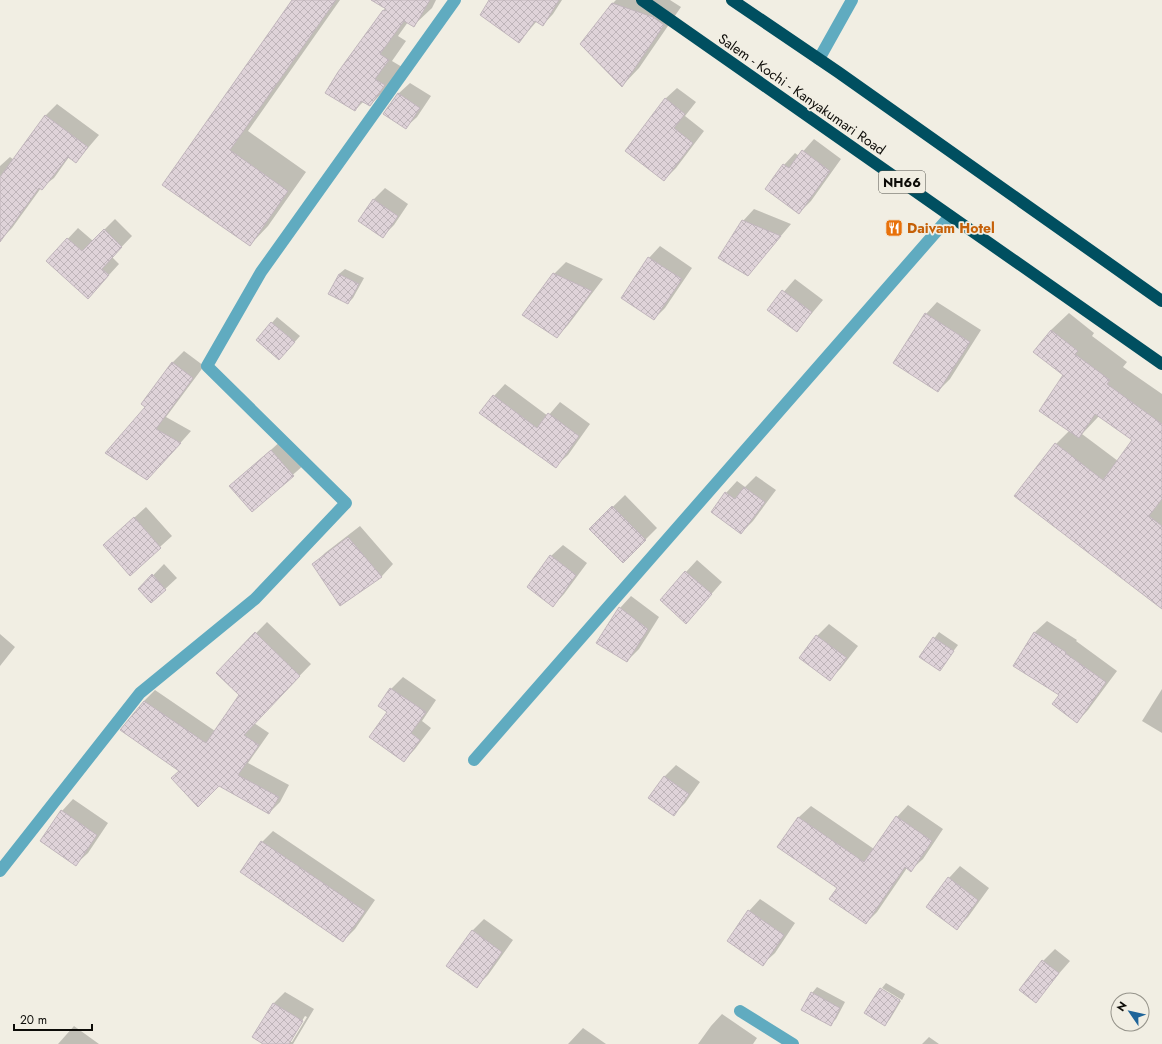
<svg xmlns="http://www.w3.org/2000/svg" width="1162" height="1044" font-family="Jost,sans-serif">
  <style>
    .shadow { fill: #0003; fill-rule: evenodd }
    .building { fill: url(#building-cross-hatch); stroke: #c1b6bc }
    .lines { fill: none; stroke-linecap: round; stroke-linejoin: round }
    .street { stroke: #60abc0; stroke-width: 12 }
    .highway { stroke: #004f60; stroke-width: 12 }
    .labels { text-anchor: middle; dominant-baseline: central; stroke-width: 3.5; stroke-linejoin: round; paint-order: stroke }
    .shield { fill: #f1eee3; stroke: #51504a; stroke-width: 1 }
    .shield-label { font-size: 13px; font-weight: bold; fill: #0d0c08 }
    .street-label { font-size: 14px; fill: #0d0c08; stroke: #f1eee3 }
    .food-label { font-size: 14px; font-weight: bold; fill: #c56008; stroke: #f1eee3; text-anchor: start }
  </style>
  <defs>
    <pattern id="building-cross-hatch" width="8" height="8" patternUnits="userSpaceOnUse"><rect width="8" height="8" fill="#dfd3d9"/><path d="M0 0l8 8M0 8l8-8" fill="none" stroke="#beb4b9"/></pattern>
  </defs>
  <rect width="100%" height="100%" fill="#f1eee3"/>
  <path class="shadow" d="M 293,0 L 340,0 L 248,131 L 306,172 L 268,226 L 250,245 L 164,185 Z
    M 376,0 L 436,0 L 432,8 L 413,26 L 408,22 L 398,36 L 406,41 L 392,61 L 402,67 L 388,87 L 370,105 L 364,101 L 355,110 L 339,72 L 386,7 Z
    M 490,0 L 562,0 L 553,14 L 543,25 L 537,21 L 519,42 Z
    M 616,0 L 670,0 L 681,7 L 639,68 L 622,86 L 613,3 Z
    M 410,83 L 431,96 L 417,117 L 405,128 L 398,94 Z
    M 677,88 L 696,102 L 685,116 L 704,131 L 676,168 L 664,180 L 665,99 Z
    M 57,104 L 99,135 L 76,162 L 69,157 L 54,178 L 41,188 L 12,228 L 0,240 L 0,166 L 10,157 L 14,160 L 45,116 Z
    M 814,139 L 841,159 L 811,201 L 799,213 L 784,165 L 795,153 L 799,156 Z
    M 385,188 L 408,204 L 394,225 L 382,237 L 359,220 L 374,199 Z
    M 754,209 L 791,224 L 748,275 L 743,221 Z
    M 115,219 L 132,236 L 112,257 L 119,264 L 88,298 L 47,261 L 78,228 L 93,241 Z
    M 660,246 L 692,268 L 665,308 L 654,319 L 622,298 L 649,258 Z
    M 566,262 L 603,279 L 568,325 L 557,337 L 554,274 Z
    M 345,269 L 364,278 L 353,298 L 348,303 L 339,274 Z
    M 795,279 L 823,300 L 797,331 L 768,310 Z
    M 937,302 L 981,330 L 950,379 L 938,391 L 926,314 Z
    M 1069,313 L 1094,333 L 1092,336 L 1127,362 L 1123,367 L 1162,394 L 1162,608 L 1056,444 L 1069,431 L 1065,375 L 1051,330 ZM 1099,416 L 1133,440 L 1118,461 L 1082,434 Z
    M 277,317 L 300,336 L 285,353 L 257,340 Z
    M 184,351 L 204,366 L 166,417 L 191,431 L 159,467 L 146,406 L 172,363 Z
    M 505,384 L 548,416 L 560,402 L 590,424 L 568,455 L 556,466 L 494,396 Z
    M 283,439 L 305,464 L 252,511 L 231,486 Z
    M 756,476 L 776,490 L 753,521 L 741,533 L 726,493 L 737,481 L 745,487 Z
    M 625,495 L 657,528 L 623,562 L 590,529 Z
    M 146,507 L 172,536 L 130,574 L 104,545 Z
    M 360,526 L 393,564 L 382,576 L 340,604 L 314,564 L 325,553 Z
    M 563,545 L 587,563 L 564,594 L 553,606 L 551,556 Z
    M 697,560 L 722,582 L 686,623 L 686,572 Z
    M 164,564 L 177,578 L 151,602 L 140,589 Z
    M 631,596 L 659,617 L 639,649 L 627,661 L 620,608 Z
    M 1047,621 L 1077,640 L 1076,641 L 1117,671 L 1088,710 L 1077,722 L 1060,694 L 1014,665 L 1035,632 Z
    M 267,622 L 311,664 L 254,723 L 269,733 L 248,763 L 289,785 L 280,802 L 269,813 L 219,785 L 180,770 L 144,701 L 155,690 L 215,731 L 240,695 L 217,673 Z
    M 829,624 L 858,646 L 841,668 L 830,679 L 801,658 L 817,636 Z
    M 939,632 L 958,645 L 940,669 L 921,656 Z
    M 0,634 L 15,647 L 0,666 Z
    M 403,677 L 436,700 L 422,721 L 431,728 L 415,749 L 404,761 L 388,712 L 391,689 Z
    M 1162,689 L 1162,733 L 1142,721 Z
    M 676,765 L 700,782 L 685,803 L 674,814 L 664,777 Z
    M 73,799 L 108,823 L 88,853 L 76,864 L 62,811 Z
    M 908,805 L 943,829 L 923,859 L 911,870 L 907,868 L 877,912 L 866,923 L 838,888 L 778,847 L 799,817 L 811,806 L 874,849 L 897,817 Z
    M 273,831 L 375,900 L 355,929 L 343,941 L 262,842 Z
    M 960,866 L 989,888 L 968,917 L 957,928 L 949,878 Z
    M 760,899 L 795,923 L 775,953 L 763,964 L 749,911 Z
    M 484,919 L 513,940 L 488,975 L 477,986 L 472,931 Z
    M 1055,949 L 1070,961 L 1035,1001 L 1021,990 L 1043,961 Z
    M 886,983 L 905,994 L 902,1000 L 882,988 Z
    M 817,987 L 845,1002 L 836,1019 L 831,1024 L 812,993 Z
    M 881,989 L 901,1001 L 890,1019 L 885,1025 Z
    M 285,992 L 314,1009 L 293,1044 L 265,1044 L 253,1037 L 274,1003 ZM 305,1016 L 307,1017 L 292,1042 L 289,1042 Z
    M 722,1014 L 757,1038 L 753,1044 L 698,1044 L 711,1026 Z
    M 74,1026 L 99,1044 L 58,1044 Z
    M 583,1028 L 606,1044 L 568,1044 Z
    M 929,1037 L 939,1044 L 922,1044 Z"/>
  <path class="building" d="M 292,0 L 336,0 L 230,150 L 288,191 L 250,246 L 162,185 Z
    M 371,0 L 430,0 L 414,27 L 404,21 L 380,54 L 389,60 L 375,79 L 385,85 L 370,106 L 361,101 L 355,111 L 325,93 L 338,72 L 383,10 L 385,11 L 386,9 Z
    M 489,0 L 559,0 L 543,26 L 535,21 L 519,43 L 480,15 Z
    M 612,3 L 653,17 L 664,25 L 622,87 L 580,44 Z
    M 398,93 L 420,108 L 406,129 L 383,114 Z
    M 665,98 L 685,114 L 674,128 L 693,143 L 664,181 L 625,151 Z
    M 45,115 L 88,147 L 76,163 L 68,157 L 42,190 L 39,188 L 0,242 L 0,177 Z
    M 802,150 L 830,171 L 799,214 L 765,189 L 783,164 L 789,168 Z
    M 373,199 L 398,216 L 383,238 L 358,221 Z
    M 742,220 L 781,236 L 748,276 L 718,258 Z
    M 104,229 L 122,247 L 102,269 L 109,275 L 88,299 L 46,261 L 67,238 L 82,251 Z
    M 648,257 L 682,279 L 654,320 L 621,298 Z
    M 553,273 L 592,291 L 557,338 L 522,315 Z
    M 339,274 L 359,284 L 348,304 L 328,294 Z
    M 782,290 L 812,312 L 797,332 L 767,310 Z
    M 925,313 L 970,342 L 938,392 L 893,363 Z
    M 271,322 L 295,342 L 279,360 L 256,340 Z
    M 1051,330 L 1078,351 L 1075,354 L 1110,380 L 1107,384 L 1162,424 L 1162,499 L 1149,516 L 1162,526 L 1162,609 L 1014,496 L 1055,443 L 1103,480 L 1132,440 L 1095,414 L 1079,438 L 1039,411 L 1063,375 L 1033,352 Z
    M 172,362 L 193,378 L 156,429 L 181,443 L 147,480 L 105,453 L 145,407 L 141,404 Z
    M 493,395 L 537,428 L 548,413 L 579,436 L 556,468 L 479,413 Z
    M 271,450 L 294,476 L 252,512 L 229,486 Z
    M 744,487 L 765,502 L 741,534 L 711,512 L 725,492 L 735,499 Z
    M 612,506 L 646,540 L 623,563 L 589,529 Z
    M 134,517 L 161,548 L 130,576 L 103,545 Z
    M 348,537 L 382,577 L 340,606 L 312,564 Z
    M 550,555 L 576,575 L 553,607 L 527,587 Z
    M 685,571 L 712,594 L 686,624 L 660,600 Z
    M 152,574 L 166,590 L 151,603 L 138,589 Z
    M 619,607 L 648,629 L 627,662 L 596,643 Z
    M 255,632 L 300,676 L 244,735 L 259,745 L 238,775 L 279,797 L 269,814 L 219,786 L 198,807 L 171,778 L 179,771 L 120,730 L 144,701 L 206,743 L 239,695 L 216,673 Z
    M 1034,632 L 1066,652 L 1065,653 L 1106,682 L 1077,723 L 1052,704 L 1059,695 L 1013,666 Z
    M 816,635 L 847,658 L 830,681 L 799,658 Z
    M 933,637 L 954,651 L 940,671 L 919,657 Z
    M 390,688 L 426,712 L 411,733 L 420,740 L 404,762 L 369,737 L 387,712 L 378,706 Z
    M 664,776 L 689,794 L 674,816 L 648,798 Z
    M 61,810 L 97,835 L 76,866 L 40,841 Z
    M 896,816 L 932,841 L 911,872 L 905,867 L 866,924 L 829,899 L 837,888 L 777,847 L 798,817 L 864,862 Z
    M 261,841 L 365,911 L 343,942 L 240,872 Z
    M 948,877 L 978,900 L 957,930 L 926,907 Z
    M 748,910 L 784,935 L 763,966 L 727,941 Z
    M 472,930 L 502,952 L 477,988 L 446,966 Z
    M 1042,960 L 1059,973 L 1036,1003 L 1019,990 Z
    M 880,988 L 900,1000 L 885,1026 L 864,1013 Z
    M 811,992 L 840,1008 L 831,1026 L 801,1010 Z
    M 273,1003 L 303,1021 L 289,1044 L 263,1044 L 252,1037 Z"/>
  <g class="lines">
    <path class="street" d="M 819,59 L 852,0
      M 474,760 L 950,216
      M 0,871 L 140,693 L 255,599 L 346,503 L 207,366 L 261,272 L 455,0
      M 740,1011 L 793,1044"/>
    <path class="highway" d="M 642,0 L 1162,364
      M 732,0 L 838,72 L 1162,301"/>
  </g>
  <defs>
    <symbol id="restaurant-square" viewBox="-11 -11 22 22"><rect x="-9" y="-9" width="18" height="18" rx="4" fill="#e8710a" stroke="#f1eee3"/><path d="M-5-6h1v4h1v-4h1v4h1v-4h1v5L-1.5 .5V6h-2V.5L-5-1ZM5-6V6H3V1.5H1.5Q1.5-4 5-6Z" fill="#fff"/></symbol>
  </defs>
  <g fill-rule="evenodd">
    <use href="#restaurant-square" x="884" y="218" width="20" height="20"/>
  </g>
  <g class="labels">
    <rect class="shield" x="879" y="171" width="46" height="22" rx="3"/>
    <g class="shield-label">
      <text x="902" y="182">NH66</text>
    </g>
    <g class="street-label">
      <text transform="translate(802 94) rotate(35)">Salem - Kochi - Kanyakumari Road</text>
    </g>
    <g class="food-label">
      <text x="907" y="228">Daivam Hotel</text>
    </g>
  </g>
  <g transform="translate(1130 1012) rotate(304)"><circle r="19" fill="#f1eee3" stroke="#96948b"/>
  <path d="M0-3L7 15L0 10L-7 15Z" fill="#1e6499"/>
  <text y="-6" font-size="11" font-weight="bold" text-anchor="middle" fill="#0d0c08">N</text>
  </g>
  <path d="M14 1024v6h78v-6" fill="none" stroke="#0d0c08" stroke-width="2"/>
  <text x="20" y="1024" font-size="12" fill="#0d0c08" stroke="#f1eee3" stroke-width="3" paint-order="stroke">20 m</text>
</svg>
